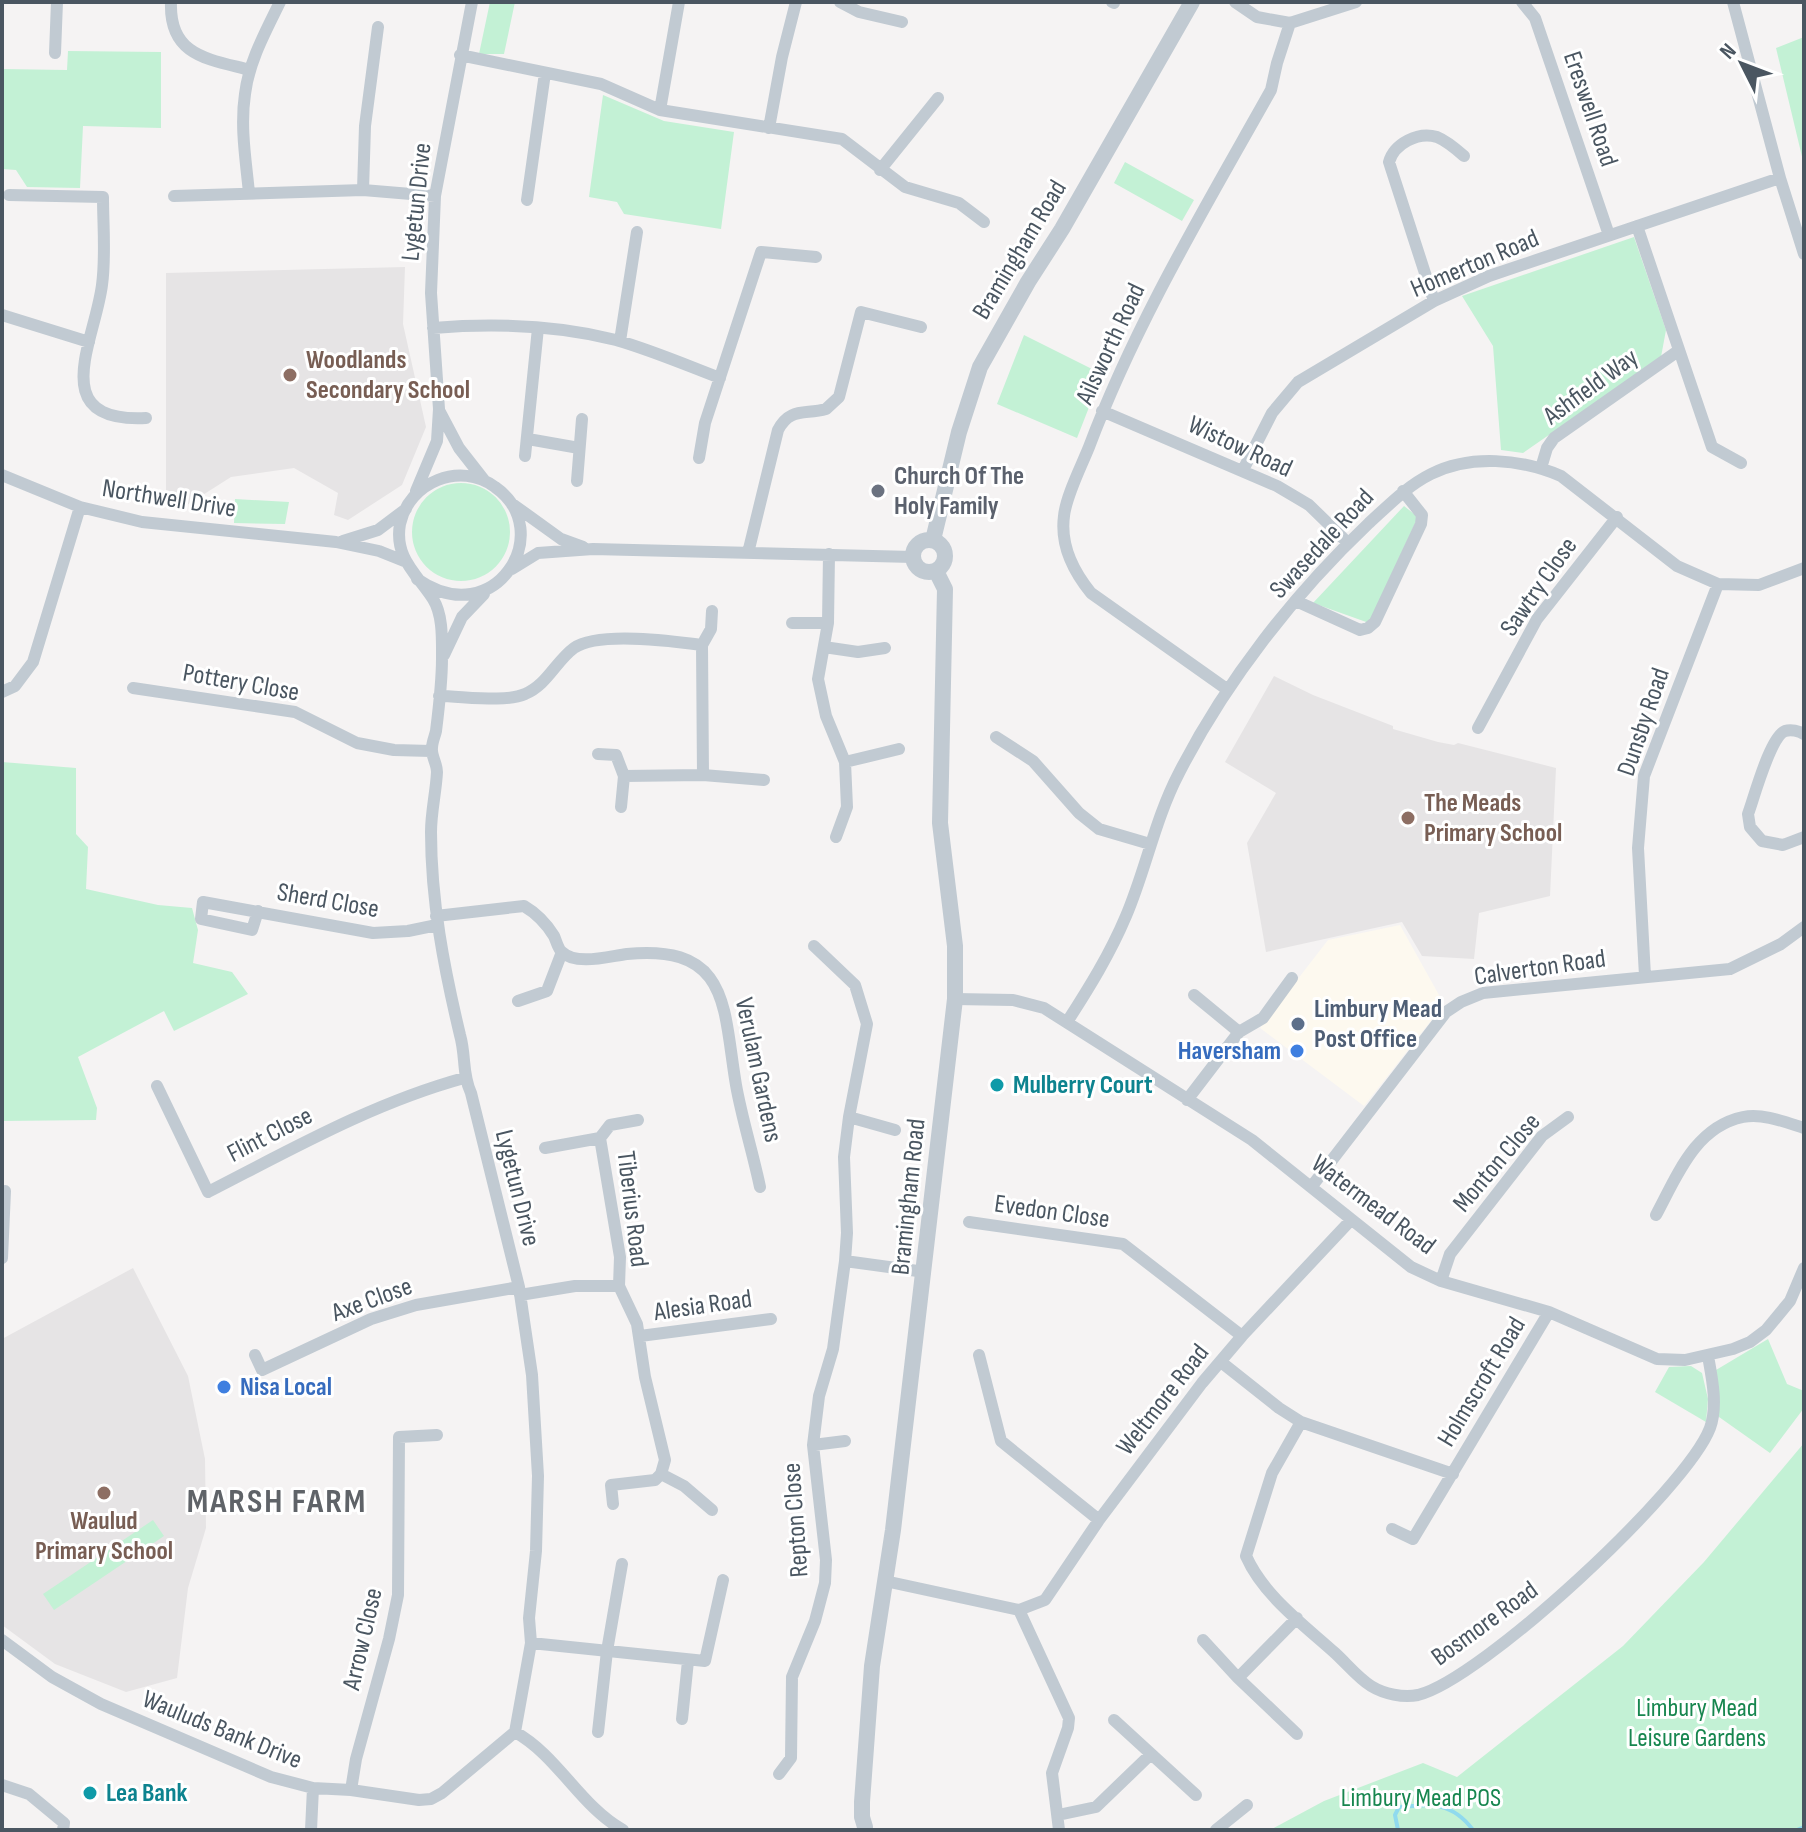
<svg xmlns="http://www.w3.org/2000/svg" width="1806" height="1832" font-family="'Sofia Sans Condensed',sans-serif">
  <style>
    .commercial { fill: #fdf9ef }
    .education { fill: #e6e4e5 }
    .green { fill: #c3f1d5 }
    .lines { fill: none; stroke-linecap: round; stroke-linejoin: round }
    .stream { stroke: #90daee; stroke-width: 4 }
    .minor { stroke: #c1cad2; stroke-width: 12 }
    .tertiary { stroke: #c1cad2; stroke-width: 16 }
    .education-dot { fill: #8d6e63; stroke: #fff; stroke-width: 3 }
    .worship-dot { fill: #6b7280; stroke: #fff; stroke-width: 3 }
    .service-dot { fill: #5c6f8a; stroke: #fff; stroke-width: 3 }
    .shop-dot { fill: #3f7fe0; stroke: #fff; stroke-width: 3 }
    .culture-dot { fill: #0f9aa8; stroke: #fff; stroke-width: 3 }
    .labels { text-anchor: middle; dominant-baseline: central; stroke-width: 6; stroke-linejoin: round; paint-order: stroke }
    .street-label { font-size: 26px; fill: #4a5661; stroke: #fff }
    .education-label { font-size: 26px; font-weight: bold; fill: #785e54; stroke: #fff; text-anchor: start }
    .worship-label { font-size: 26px; font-weight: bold; fill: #5b616d; stroke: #fff; text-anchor: start }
    .service-label { font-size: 26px; font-weight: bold; fill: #4e5e75; stroke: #fff; text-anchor: start }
    .shop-label { font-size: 26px; font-weight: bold; fill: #366cbe; stroke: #fff; text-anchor: end }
    .culture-label { font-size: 26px; font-weight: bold; fill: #0d838f; stroke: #fff; text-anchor: start }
    .park-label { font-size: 26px; fill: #17864f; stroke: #fff }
    .district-label { font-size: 34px; font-weight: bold; letter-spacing: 2px; fill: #5f6368; stroke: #fff }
  </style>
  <rect width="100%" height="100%" fill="#f5f3f3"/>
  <path class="commercial" d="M 1400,925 L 1444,1004 L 1364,1106 L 1260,1028 L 1328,940 Z"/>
  <path class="education" d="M 405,267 L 403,324 L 426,427 L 402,485 L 348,520 L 334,515 L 338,493 L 294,468 L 231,477 L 187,505 L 166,508 L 166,273 Z
    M 1274,676 L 1313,695 L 1393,726 L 1393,729 L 1438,742 L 1454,745 L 1458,743 L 1556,768 L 1550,896 L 1479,913 L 1474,959 L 1422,956 L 1402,922 L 1266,952 L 1247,843 L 1276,793 L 1225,762 Z
    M 133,1268 L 188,1376 L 205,1459 L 206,1528 L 188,1588 L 177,1678 L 126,1692 L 55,1664 L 2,1625 L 2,1339 Z"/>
  <path class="green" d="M 490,2 L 515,2 L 504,54 L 479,54 Z
    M 1804,37 L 1804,165 L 1776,48 Z
    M 68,51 L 161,52 L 161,128 L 83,126 L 80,188 L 27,187 L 16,170 L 2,169 L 2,69 L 67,70 Z
    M 603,95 L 664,121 L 734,132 L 721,229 L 624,214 L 617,202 L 589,197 Z
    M 1125,162 L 1194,200 L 1182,221 L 1114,183 Z
    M 1634,237 L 1666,330 L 1661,357 L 1523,453 L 1501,450 L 1493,346 L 1462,296 Z
    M 1024,335 L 1102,374 L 1077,438 L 997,404 Z
    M412 532a49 49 0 1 1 98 0a49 49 0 1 1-98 0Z
    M 235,499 L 289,502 L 285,524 L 234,523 Z
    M 1404,506 L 1418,517 L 1369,623 L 1313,603 Z
    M 2,762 L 76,768 L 76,834 L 88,847 L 86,889 L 158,905 L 192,908 L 198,930 L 193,963 L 232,972 L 248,994 L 174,1031 L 164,1011 L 78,1057 L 97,1108 L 96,1120 L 2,1121 Z
    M 1768,1339 L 1787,1384 L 1804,1391 L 1804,1408 L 1770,1453 L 1719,1417 L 1716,1370 Z
    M 1691,1366 L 1702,1373 L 1708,1399 L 1706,1422 L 1655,1392 L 1669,1367 Z
    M 1804,1443 L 1804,1830 L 1270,1830 L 1324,1801 L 1423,1763 L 1457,1777 L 1623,1646 L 1704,1562 Z
    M 153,1520 L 164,1536 L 54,1610 L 43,1594 Z"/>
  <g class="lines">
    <path class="stream" d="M 1398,1830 L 1395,1815 L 1399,1807 C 1432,1804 1452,1802 1473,1830
      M 1797,1830 L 1804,1827"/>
    <path class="minor" d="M 171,2 C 169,56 208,59 250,70
      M 840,2 L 859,12 L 902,22
      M 1112,2 L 1114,3
      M 1522,2 L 1535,18 L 1609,235
      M 1733,2 L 1780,178 L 1804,254
      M 1290,23 L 1356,2
      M 55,53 L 57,2
      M 460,55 L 601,84 L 660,110 L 842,139 L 905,187 L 959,203 L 984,222
      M 660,110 L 679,2
      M 769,128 L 782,57 L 796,2
      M 880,170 L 938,98
      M 363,190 L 365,126 L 378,27
      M 249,193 C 246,161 240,127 245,94 C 249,61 266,31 280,2
      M 9,195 L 103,197 C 103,226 106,256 102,285 C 95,341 45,423 146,418
      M 174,196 L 363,190 L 435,196
      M 527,200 L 545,73
      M 1637,226 L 1712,447 L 1741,463
      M 1434,301 L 1389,162 C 1394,144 1418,131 1437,137 C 1447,141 1456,149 1464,156
      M 2,315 L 89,342
      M 433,328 C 494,323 557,325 616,340 C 651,350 686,365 720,378
      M 620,341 L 637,232
      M 1102,411 L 1277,486 L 1309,505 L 1348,543
      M 440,412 L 459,448 L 484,480
      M 528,439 L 579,448
      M 525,456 L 538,328
      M 699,458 L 705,423 L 761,252 L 816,257
      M 1541,468 L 1547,448 L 1554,438 L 1678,351
      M 1243,470 L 1272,413 L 1298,382 L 1434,301 L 1489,276 L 1780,178
      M 2,475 L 80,507 L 142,522 L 336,542 L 379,551 L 404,561
      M 577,481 L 582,419
      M 416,491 L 437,441 L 439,409 L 431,293 L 435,196 L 472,2
      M 511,503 L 561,539 L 583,547
      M 343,541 L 378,530 L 406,509
      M 748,553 L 778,430 C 790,407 805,415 826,409 L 839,397 L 861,312 L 921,327
      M 829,554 L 828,623 L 818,679 L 826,716 L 845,762 L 847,807 L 836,837
      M 512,569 L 538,553 L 593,549 L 913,557
      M 417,579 C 495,634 558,531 495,487 C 460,461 409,482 400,524 C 394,558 417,574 433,599 C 443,615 442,639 442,658 C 442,682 439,707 436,731 C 435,736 432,742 432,748 C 431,756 437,763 437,772 C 436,792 431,812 431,832 C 431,901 444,968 460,1035 C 466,1056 462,1074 471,1093 L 519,1287 L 532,1375 L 538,1476 L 536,1551 L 529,1618 L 531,1643 L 515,1732
      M 1296,601 L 1360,630 L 1368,628 L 1375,622 L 1421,524 L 1422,515 L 1403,491
      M 792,623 L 828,623
      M 702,645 L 711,629 L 712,611
      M 824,647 L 858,652 L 885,648
      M 444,655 L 462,617 L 484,594
      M 133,688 L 295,712 L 357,743 L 394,750 L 431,751
      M 1228,690 L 1091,593 C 1073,571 1060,546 1064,516 C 1066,496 1081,467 1089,447 C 1136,322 1206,206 1271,90 L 1277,63 L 1290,23 L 1257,17 L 1235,2
      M 2,692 L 15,686 L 33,662 L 80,507
      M 439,696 C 462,696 506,703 525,694 C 547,685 556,661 574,648 C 598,631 673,641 702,645 L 703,775 L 624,776
      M 1478,728 L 1537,619 L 1617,517
      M 1804,734 C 1799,731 1791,729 1785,731 C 1770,737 1754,798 1748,814 L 1750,827 L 1762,841 L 1783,845 L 1804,837
      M 996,737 L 1033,761 L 1079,813 L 1099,829 L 1150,844
      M 598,754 L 616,755 L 624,776 L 621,807
      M 845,762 L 899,749
      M 703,775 L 764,780
      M 258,911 L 252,930 L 201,919 L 203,902 L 373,933 L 408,931 L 437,925
      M 436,916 L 524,906 C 536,913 546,923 554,936 C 556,940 558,949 562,952 C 576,966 610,956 627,954 C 731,944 723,1009 736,1085 C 742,1119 753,1153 760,1187
      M 814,946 L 855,985 L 867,1024 L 849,1117 L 844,1157 L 847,1233 L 845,1261
      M 1645,976 L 1638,848 L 1644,776 L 1718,584
      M 1194,995 L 1239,1032
      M 955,999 L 1013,1000 L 1044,1008 L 1252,1140 L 1411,1267 L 1441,1281 L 1549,1312 L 1657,1359 L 1685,1360 L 1733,1349 L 1750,1342 L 1766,1330 L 1790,1301 L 1804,1268
      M 518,1001 L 547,991 L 562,952
      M 1067,1022 C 1089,988 1110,954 1126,916 C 1146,869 1155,819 1179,773 C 1226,681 1294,594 1369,523 C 1389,505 1407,486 1431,474 C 1471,454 1521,459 1561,476 L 1677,566 L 1718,584 L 1759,585 L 1804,568
      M 157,1086 L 208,1192 C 292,1149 373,1103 464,1078
      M 1187,1100 L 1239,1032 L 1263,1018 L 1292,978
      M 849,1117 L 895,1130
      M 600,1138 L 610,1125 L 638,1120
      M 545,1148 L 600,1138 L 620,1257 L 619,1286
      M 1312,1186 L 1446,1012 L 1461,1002 L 1483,993 L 1730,969 L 1781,944 L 1804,927
      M 1656,1215 C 1677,1176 1695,1127 1743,1117 C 1763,1113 1785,1122 1804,1128
      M 969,1222 L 1123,1244 L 1242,1336
      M 2,1258 L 5,1191
      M 1441,1281 L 1450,1254 L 1542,1136 L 1568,1117
      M 520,1295 L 575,1286 L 619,1286 L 637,1324 L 645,1377 L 665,1460 L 661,1474 L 655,1480 L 611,1485 L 613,1504
      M 640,1336 L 771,1319
      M 255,1355 L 262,1370 L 371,1319 L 416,1305 L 519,1287
      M 979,1355 L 1001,1441 L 1099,1520
      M 1221,1362 L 1279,1408 L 1301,1422 L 1453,1474
      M 1301,1422 L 1272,1473 L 1246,1556 C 1263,1595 1304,1625 1335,1653 C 1347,1664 1358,1678 1371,1686 C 1384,1694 1403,1698 1418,1695 C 1481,1680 1687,1489 1710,1428 C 1718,1406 1712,1378 1708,1356
      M 813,1445 L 845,1441
      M 661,1474 L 684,1486 L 712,1510
      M 1392,1529 L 1413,1539 L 1549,1312
      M 885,1581 L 1019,1610 L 1045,1600 L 1099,1520 L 1202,1383 L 1242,1336 L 1351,1220
      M 1019,1610 L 1069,1718 L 1068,1728 L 1052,1773 L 1059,1830
      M 2,1640 L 52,1677 L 101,1704 L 271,1777 L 313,1788 L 351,1790 L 419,1800 L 431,1799 L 442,1793 L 515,1732
      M 1203,1640 L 1238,1678 L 1297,1618
      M 531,1643 L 705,1661 L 723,1580
      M 1238,1678 L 1297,1734
      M 682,1719 L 688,1661
      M 1114,1720 L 1196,1795
      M 515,1732 C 558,1756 580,1806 623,1830
      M 598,1732 L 607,1651 L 622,1564
      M 779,1774 L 791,1758 L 792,1677 L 815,1621 L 825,1583 L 826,1560 L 813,1445 L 819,1396 L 833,1349 L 845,1261 L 925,1272
      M 2,1785 L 29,1794 L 64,1823 L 63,1830
      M 351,1790 L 356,1759 L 389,1639 L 398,1595 L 399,1437 L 437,1435
      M 1058,1815 L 1096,1807 L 1151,1754
      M 311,1830 L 313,1788
      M 1216,1830 L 1247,1805"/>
    <path class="tertiary" d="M913 556a16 16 0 1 1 32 0a16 16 0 1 1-32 0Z
      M 933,540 L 959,432 L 980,367 L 1028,282 L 1062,229 L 1192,2
      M 865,1827 L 862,1817 L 862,1802 L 872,1666 L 893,1530 L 955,999 L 955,946 L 940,823 L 945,589 L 936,571"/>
  </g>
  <g class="education-dot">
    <circle cx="290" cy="375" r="8"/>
    <circle cx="1408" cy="818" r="8"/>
    <circle cx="104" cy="1493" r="8"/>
  </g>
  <circle class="worship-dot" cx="878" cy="491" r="8"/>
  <circle class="service-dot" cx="1298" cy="1024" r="8"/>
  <g class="shop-dot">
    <circle cx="1297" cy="1051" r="8"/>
    <circle cx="224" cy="1387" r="8"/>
  </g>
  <g class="culture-dot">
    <circle cx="997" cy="1085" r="8"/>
    <circle cx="90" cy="1793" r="8"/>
  </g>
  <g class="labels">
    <g class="street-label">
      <text transform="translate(1590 109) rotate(71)">Ereswell Road</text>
      <text transform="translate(417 202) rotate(-84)">Lygetun Drive</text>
      <text transform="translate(1020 250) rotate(-59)">Bramingham Road</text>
      <text transform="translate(1475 264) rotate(-23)">Homerton Road</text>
      <text transform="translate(1111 344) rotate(-65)">Ailsworth Road</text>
      <text transform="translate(1591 387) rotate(-36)">Ashfield Way</text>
      <text transform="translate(1240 447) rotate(25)">Wistow Road</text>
      <text transform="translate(169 499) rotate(9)">Northwell Drive</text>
      <text transform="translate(1322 544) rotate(-47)">Swasedale Road</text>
      <text transform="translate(1539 587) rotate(-55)">Sawtry Close</text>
      <text transform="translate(241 683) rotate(10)">Pottery Close</text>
      <text transform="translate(1644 722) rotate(-71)">Dunsby Road</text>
      <text transform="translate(328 901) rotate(10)">Sherd Close</text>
      <text transform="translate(1540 968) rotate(-8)">Calverton Road</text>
      <text transform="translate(758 1070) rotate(78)">Verulam Gardens</text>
      <text transform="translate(270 1135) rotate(-27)">Flint Close</text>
      <text transform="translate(1497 1163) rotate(-50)">Monton Close</text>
      <text transform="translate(517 1188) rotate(76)">Lygetun Drive</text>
      <text transform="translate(909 1197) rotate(-84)">Bramingham Road</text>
      <text transform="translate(1373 1205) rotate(37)">Watermead Road</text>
      <text transform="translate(632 1209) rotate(83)">Tiberius Road</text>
      <text transform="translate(1052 1212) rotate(8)">Evedon Close</text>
      <text transform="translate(372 1300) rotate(-20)">Axe Close</text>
      <text transform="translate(703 1306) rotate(-8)">Alesia Road</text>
      <text transform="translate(1482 1382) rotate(-59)">Holmscroft Road</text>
      <text transform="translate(1163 1400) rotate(-52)">Weltmore Road</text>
      <text transform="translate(796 1520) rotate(-94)">Repton Close</text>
      <text transform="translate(1485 1624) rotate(-36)">Bosmore Road</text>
      <text transform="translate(363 1639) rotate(-77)">Arrow Close</text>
      <text transform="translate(222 1730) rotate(22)">Wauluds Bank Drive</text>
    </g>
    <g class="education-label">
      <text x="306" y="360">Woodlands<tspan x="306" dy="30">Secondary School</tspan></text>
      <text x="1424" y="803">The Meads<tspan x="1424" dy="30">Primary School</tspan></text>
      <text x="104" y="1521" text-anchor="middle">Waulud<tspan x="104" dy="30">Primary School</tspan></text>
    </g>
    <g class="worship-label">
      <text x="894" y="476">Church Of The<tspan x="894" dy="30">Holy Family</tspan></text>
    </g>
    <g class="service-label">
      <text x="1314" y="1009">Limbury Mead<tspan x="1314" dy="30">Post Office</tspan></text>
    </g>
    <g class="shop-label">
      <text x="1281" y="1051">Haversham</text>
      <text x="240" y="1387" text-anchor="start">Nisa Local</text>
    </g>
    <g class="culture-label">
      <text x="1013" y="1085">Mulberry Court</text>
      <text x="106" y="1793">Lea Bank</text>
    </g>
    <g class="park-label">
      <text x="1697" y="1708">Limbury Mead<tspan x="1697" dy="30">Leisure Gardens</tspan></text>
      <text x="1421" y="1798">Limbury Mead POS</text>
    </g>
    <g class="district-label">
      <text x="277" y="1501">MARSH FARM</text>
    </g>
  </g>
  <rect width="1806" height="1832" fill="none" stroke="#4a5661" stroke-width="8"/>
  <g transform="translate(1742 64) rotate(312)" stroke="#ffffff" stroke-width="6" paint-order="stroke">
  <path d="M0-6L14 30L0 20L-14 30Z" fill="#4a5661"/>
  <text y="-12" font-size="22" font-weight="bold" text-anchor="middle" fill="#4a5661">N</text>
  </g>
</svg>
